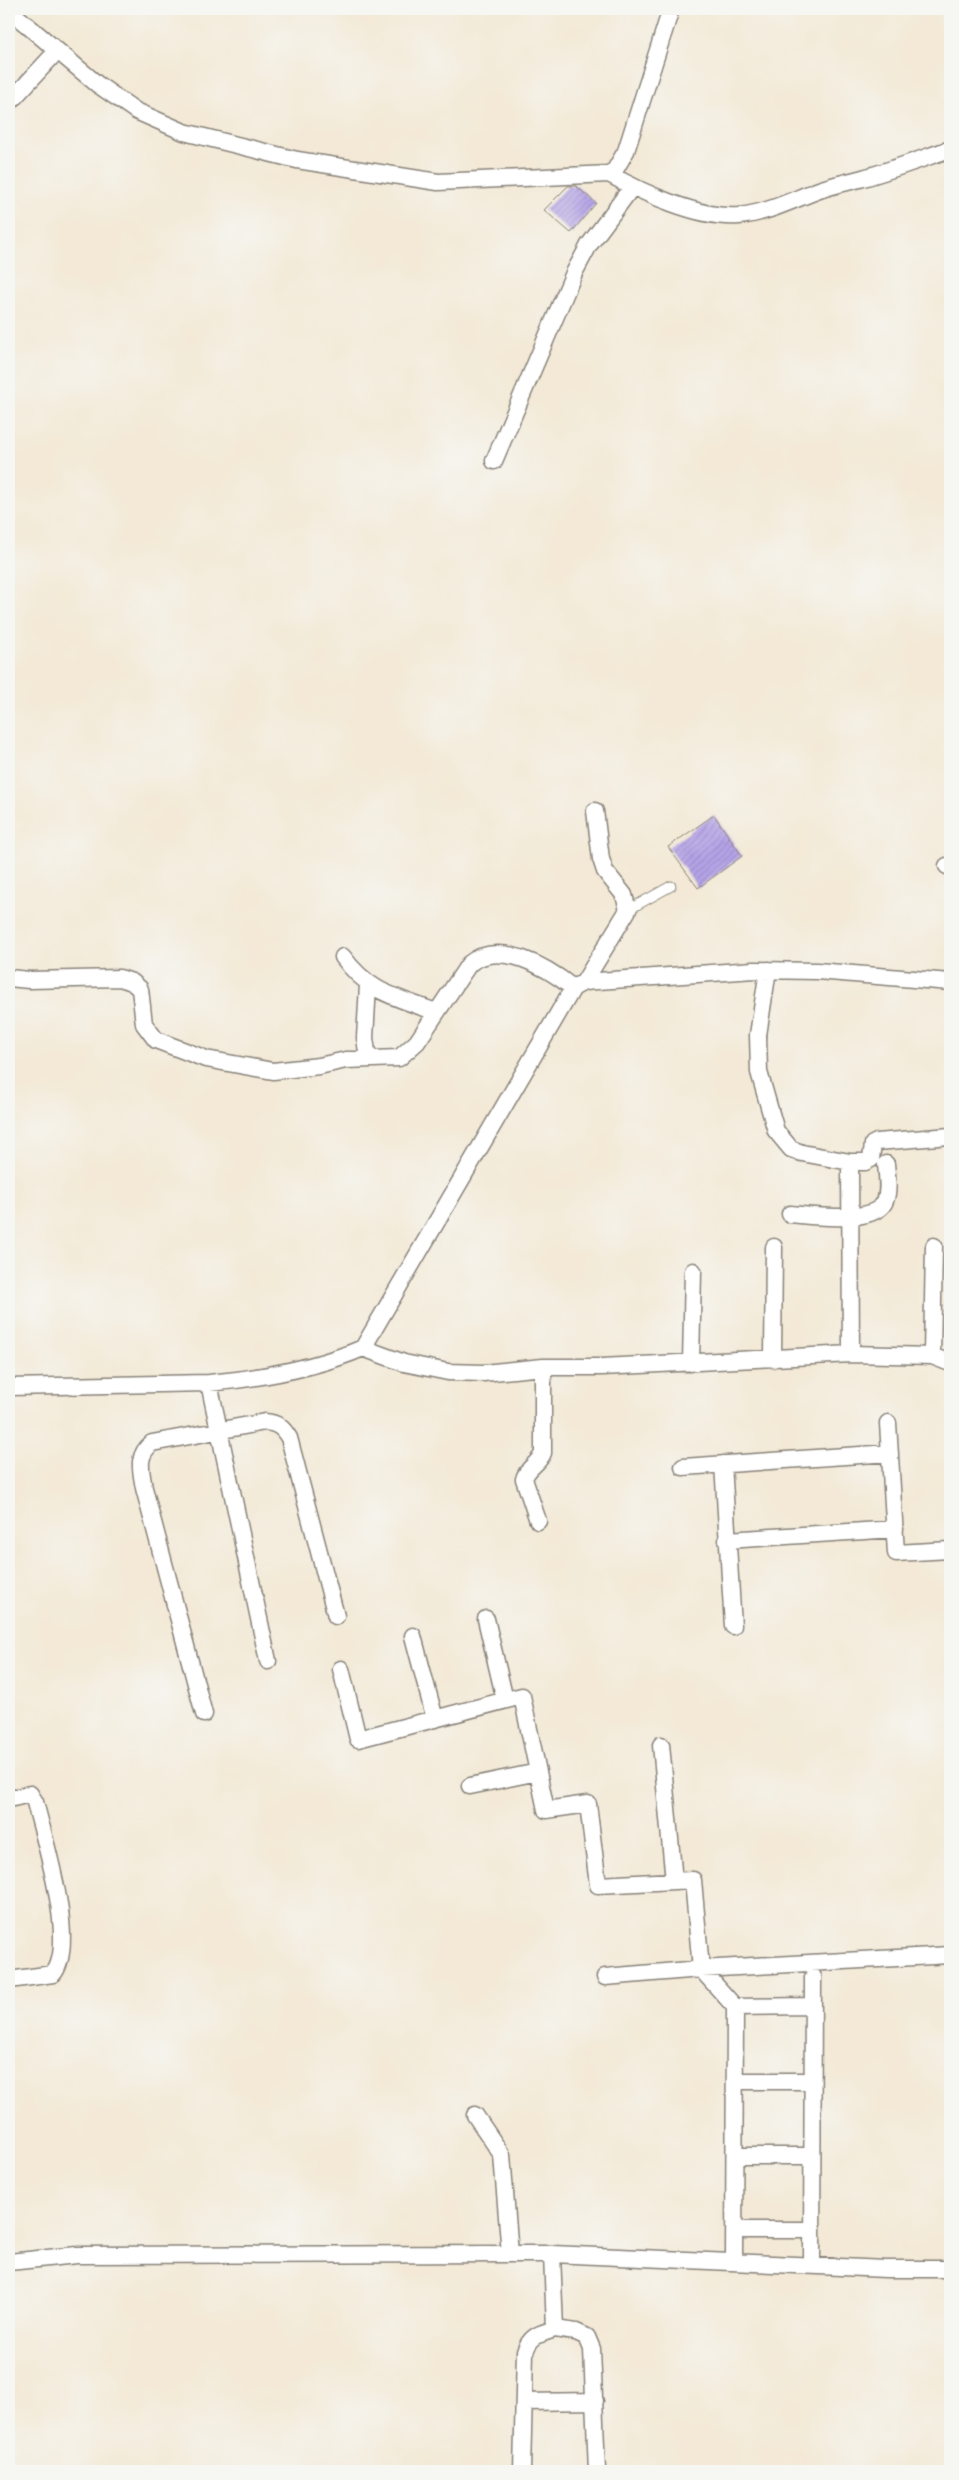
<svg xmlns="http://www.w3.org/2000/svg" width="959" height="2480" font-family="'Balsamiq Sans',sans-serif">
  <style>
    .building { fill: url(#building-hatch) }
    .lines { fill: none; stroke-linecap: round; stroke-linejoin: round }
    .lane-casing { stroke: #888279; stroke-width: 11 }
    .street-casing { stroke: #888279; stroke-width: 19 }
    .lane { stroke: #fff; stroke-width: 9 }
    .street { stroke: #fff; stroke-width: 16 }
  </style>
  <defs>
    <pattern id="building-hatch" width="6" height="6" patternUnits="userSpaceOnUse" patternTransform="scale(1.25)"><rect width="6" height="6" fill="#b6a4e9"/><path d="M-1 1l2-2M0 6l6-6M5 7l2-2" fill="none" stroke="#9385bc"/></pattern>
  </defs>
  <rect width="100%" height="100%" fill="#f6f6f2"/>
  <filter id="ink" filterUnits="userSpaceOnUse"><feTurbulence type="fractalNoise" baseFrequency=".02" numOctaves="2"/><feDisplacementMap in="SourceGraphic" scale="10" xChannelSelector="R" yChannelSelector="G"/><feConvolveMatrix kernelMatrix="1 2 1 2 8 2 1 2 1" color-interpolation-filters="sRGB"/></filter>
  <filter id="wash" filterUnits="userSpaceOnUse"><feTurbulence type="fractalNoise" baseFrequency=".0096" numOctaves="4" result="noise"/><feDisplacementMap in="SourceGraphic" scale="20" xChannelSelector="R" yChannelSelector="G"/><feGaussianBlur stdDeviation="1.12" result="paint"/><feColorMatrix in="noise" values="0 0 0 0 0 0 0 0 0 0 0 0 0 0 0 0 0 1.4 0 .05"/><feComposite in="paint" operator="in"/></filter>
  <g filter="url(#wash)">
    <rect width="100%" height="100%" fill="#f3e9d6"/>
    <g id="blocks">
      <path class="building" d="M 568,186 L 576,186 L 596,203 L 571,233 L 544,210 Z
        M 714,815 L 742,856 L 698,888 L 668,847 Z"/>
    </g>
  </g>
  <g filter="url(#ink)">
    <use href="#blocks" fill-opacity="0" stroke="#888279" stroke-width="1"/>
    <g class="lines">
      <defs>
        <path id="lane" d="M 628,910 L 671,886"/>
        <path id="street" d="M 9,10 L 97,84 L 136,111 L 184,132 L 297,160 L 438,182 L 609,174 L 615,170 L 626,151 L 671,9
          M 9,103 L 57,51
          M 609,174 C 643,193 700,219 739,216 C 768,213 792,200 819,190 C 833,185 848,182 863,178 C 892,170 921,159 950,149
          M 494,461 L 574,273 L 589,245 L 632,187
          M 947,866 L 950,867
          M 343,957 C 369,993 396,997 436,1012
          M 768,970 L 758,1035 L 759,1072 L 776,1131 L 791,1149 L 802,1153 L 850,1162 L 865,1162 L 871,1159 L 873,1144 L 877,1142 L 950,1136
          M 9,978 L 29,980 L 120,978 L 132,982 L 140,989 L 144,1024 L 156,1040 L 206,1059 L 273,1071 L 319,1066 L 346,1060 L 399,1058 L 417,1042 L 469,964 C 499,939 547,967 573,988
          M 584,982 L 628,910 L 624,895 L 605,871 L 601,859 L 595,811
          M 368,985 L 365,1038 L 368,1059
          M 850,1162 L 851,1354
          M 790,1214 C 811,1216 872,1224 884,1203 C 890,1192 887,1176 886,1164
          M 363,1348 L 404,1363 L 448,1372 L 483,1373 L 543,1367 L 602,1367 L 851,1354 L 932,1356 L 950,1363
          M 932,1356 L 934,1246
          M 773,1359 L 774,1247
          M 691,1363 L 693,1271
          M 209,1383 L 268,1661
          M 9,1387 L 209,1383 C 261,1378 314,1369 363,1348 L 573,988 L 584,982 L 754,970 L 817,971 L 950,982
          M 888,1423 L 896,1553 L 950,1550
          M 723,1464 L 733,1626
          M 683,1467 L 890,1453
          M 538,1521 L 524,1479 C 527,1467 539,1464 543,1453 L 543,1367
          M 727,1540 L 895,1529
          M 486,1619 L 505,1700
          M 413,1636 L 435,1719
          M 341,1669 L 358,1739 L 522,1696 L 546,1810 L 588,1804 L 598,1885 L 693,1880 L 701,1969 L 735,2007 L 734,2262
          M 204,1714 L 144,1488 C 141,1470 136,1456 152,1443 L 265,1422 C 278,1423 283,1428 289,1438 L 336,1616
          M 661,1745 L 674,1881
          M 470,1786 L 538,1772
          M 9,1799 L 30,1794 L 35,1802 C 44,1839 78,1945 53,1974 L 9,1980
          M 605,1977 L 701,1969 L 950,1955
          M 735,2007 L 807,2006
          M 735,2081 L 807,2081
          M 475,2115 L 502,2155 L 510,2254
          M 735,2156 L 807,2156
          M 735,2230 L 806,2230
          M 9,2262 L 77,2255 L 552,2254 L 886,2269 L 950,2269
          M 812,2265 L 813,1977
          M 555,2329 L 576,2332 L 587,2337 L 592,2349 L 597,2471
          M 524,2402 L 595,2401
          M 522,2471 L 525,2352 C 530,2335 540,2334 555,2329 L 552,2254"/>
      </defs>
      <use href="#lane" class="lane-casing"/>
      <use href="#street" class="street-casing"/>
      <use href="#lane" class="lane"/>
      <use href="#street" class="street"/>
    </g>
  </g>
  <rect width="959" height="2480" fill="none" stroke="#f6f6f2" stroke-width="30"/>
</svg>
